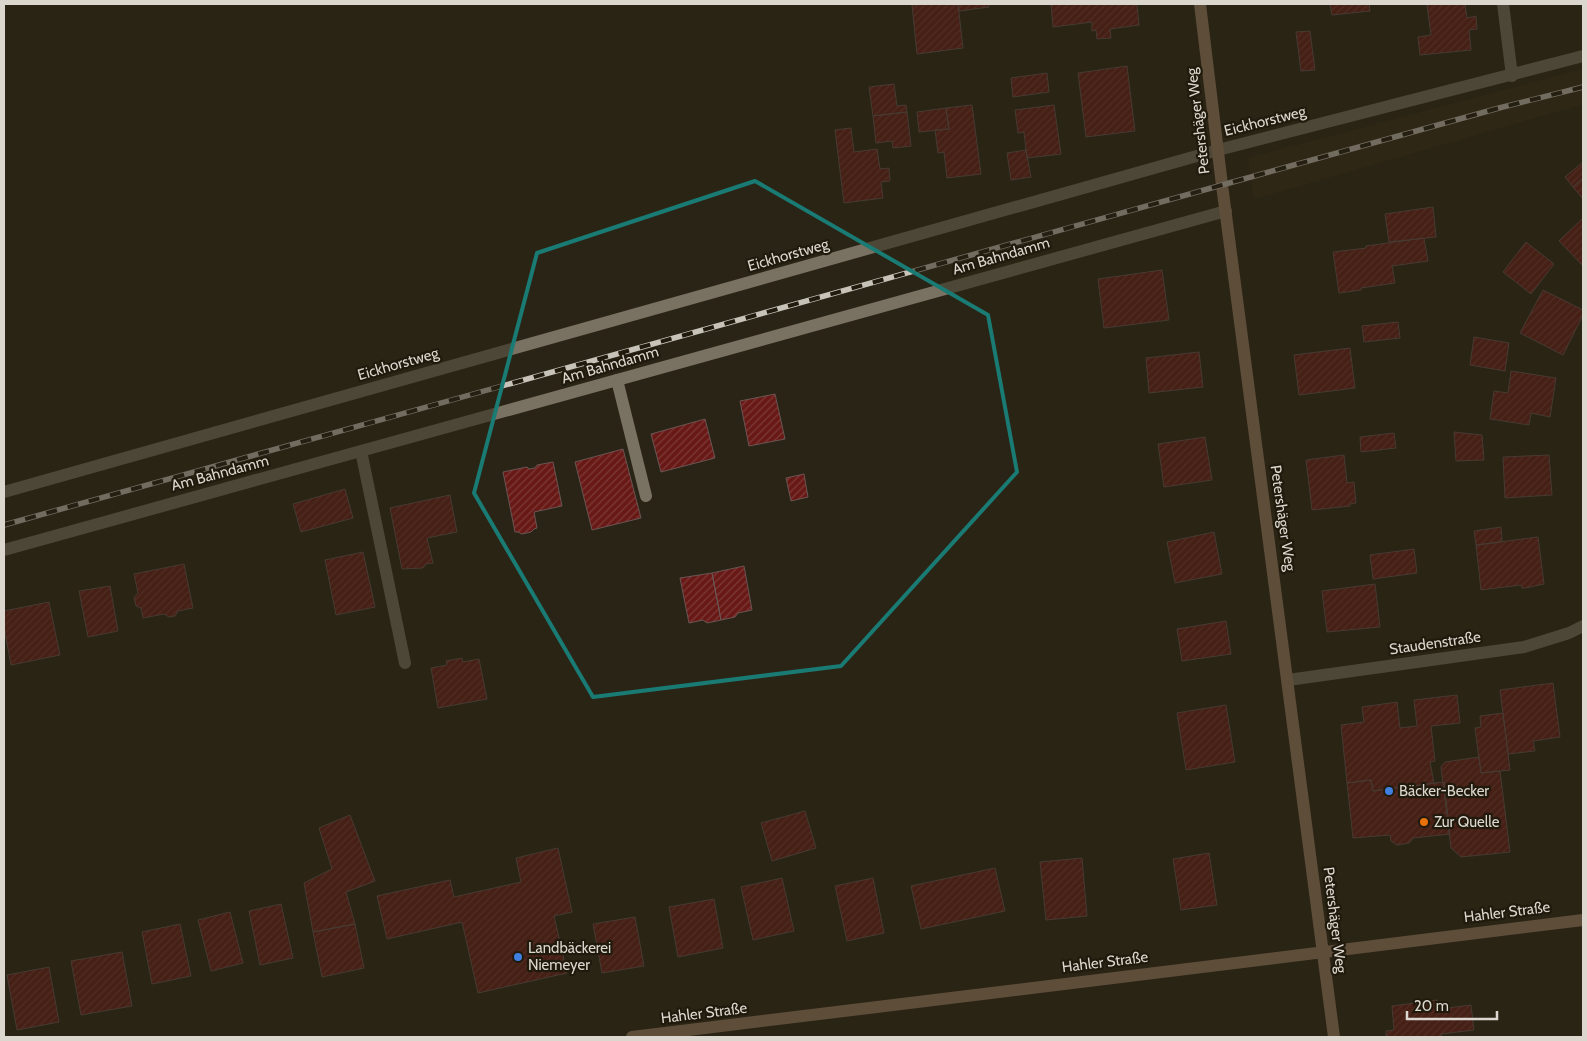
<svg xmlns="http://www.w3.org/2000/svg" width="1587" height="1041" font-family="Cabin,sans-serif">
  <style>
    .built { fill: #342b17 }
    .building { fill: url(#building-hatch); stroke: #695553 }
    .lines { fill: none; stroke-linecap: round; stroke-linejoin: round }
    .lane { stroke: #797262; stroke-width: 12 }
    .street { stroke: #797262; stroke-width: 12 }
    .secondary { stroke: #9e7e64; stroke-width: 12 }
    .rail-casing { stroke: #c7c3b9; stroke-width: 5.5 }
    .rail { stroke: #201a0d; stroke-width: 4; stroke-dasharray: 11; stroke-linecap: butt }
    .marked { fill: none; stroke: #197b73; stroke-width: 4; stroke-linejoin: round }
    .shop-dot { fill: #3f7fe0; stroke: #201a0d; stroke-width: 2 }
    .food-dot { fill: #e8710a; stroke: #201a0d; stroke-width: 2 }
    .labels { text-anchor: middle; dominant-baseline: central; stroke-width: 4.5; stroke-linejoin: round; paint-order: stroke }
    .street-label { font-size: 15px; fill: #dbd7ce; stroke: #201a0d }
    .poi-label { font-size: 15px; fill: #dbd7ce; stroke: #201a0d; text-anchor: start }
  </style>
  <defs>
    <pattern id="building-hatch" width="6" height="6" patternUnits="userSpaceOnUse" patternTransform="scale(1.25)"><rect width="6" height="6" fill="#681916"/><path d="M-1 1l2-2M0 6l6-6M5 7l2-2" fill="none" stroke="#7d3a37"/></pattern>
  </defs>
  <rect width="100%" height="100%" fill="#2a2416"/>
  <path class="built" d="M 1583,69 L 1583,104 L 1254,199 L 1248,158 Z"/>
  <path class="building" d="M 925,4 L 958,4 L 963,48 L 917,54 L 912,5 Z
    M 958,4 L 988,4 L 989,7 L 959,11 Z
    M 1051,4 L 1137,4 L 1139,25 L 1110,29 L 1111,38 L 1097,39 L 1096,30 L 1092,31 L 1092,22 L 1053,27 Z
    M 1330,4 L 1369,4 L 1370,11 L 1332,15 Z
    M 1429,4 L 1465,4 L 1467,18 L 1476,16 L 1477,29 L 1469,30 L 1471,50 L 1420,55 L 1418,37 L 1431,35 L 1427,5 Z
    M 1310,31 L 1315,70 L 1301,71 L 1296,32 Z
    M 1127,66 L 1135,131 L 1086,137 L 1078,73 Z
    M 1047,73 L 1049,92 L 1013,97 L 1011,78 Z
    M 894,84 L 897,106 L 906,105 L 907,112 L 873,116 L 869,87 Z
    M 972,105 L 981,174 L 947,178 L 944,152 L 938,153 L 935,130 L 949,129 L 946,108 Z
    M 1054,105 L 1061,154 L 1027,158 L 1024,132 L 1018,133 L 1015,110 Z
    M 946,108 L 949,129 L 919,132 L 917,112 Z
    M 907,112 L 911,146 L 893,148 L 892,141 L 876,143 L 873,116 Z
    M 851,128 L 854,152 L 877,149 L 880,169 L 889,168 L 890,181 L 881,182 L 883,198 L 844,203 L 835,130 Z
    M 1026,150 L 1031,177 L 1011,180 L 1007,153 Z
    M 1583,162 L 1583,178 L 1573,187 L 1565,177 Z
    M 1583,178 L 1583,199 L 1573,187 Z
    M 1433,207 L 1436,237 L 1389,242 L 1385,214 Z
    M 1583,218 L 1583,266 L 1559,241 Z
    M 1424,238 L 1428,261 L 1392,266 L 1395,283 L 1361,288 L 1361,290 L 1339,293 L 1333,252 L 1366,248 L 1366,246 Z
    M 1526,242 L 1554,264 L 1531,294 L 1503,272 Z
    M 1162,270 L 1169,320 L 1104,328 L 1098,279 Z
    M 1543,290 L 1583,310 L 1583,315 L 1563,355 L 1520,333 Z
    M 1398,322 L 1400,338 L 1364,342 L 1362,326 Z
    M 1474,337 L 1509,343 L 1505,371 L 1470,365 Z
    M 1350,348 L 1355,388 L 1299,395 L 1294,355 Z
    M 1199,352 L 1203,387 L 1149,393 L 1146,358 Z
    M 1511,371 L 1556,378 L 1550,417 L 1531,413 L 1529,425 L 1490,419 L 1494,391 L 1508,393 Z
    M 775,394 L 785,439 L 749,446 L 740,401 Z
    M 705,419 L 715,458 L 661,472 L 651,434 Z
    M 1454,432 L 1482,435 L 1484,460 L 1456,461 Z
    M 1394,433 L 1396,448 L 1361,452 L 1360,437 Z
    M 1205,437 L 1212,480 L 1164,487 L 1158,444 Z
    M 623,449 L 641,518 L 592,530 L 575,462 Z
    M 1344,455 L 1347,483 L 1354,482 L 1356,503 L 1350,504 L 1350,506 L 1312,510 L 1306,460 Z
    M 1549,455 L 1552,495 L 1505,498 L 1503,457 Z
    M 553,462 L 562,506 L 534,512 L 537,528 L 534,529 L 531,532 L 522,534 L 518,532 L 515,532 L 503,472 L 527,467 L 529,469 L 535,468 L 537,465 Z
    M 804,474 L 808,497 L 791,501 L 786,478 Z
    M 345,489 L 353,518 L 301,532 L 293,504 Z
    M 450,495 L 457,532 L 427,538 L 433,563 L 426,564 L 423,568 L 402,569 L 390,508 Z
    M 1501,527 L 1502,542 L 1476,545 L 1474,531 Z
    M 1214,532 L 1222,574 L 1175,583 L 1167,542 Z
    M 1538,537 L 1544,584 L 1525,588 L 1522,588 L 1521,585 L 1481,590 L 1476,545 Z
    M 1414,549 L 1417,573 L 1373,579 L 1370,555 Z
    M 363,552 L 375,607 L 336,615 L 325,560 Z
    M 184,564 L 193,608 L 178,611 L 175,616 L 169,617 L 164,614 L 143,618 L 141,608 L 136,606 L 134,598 L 138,593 L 134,574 Z
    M 744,566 L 752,610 L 738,613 L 735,617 L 721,620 L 712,573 Z
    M 712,573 L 721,620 L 707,623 L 703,620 L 689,623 L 680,578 Z
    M 1375,584 L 1380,627 L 1327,632 L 1322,591 Z
    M 110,586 L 118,631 L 88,637 L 79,591 Z
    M 49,602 L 60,655 L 11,665 L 4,627 L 4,611 Z
    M 1226,621 L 1231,654 L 1182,661 L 1177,629 Z
    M 462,658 L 463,662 L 479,659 L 487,699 L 438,708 L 431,668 L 447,665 L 446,661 Z
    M 1553,683 L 1560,737 L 1533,741 L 1535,751 L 1508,754 L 1500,690 Z
    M 1457,695 L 1460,723 L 1431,726 L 1435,761 L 1430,762 L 1434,783 L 1373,791 L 1371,780 L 1347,783 L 1341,725 L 1364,722 L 1362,707 L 1397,702 L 1400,728 L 1417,726 L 1414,700 Z
    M 1226,705 L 1235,762 L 1186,770 L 1177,713 Z
    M 1503,713 L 1510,770 L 1481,773 L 1475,728 L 1481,727 L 1480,716 Z
    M 1479,757 L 1481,773 L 1500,771 L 1510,852 L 1461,857 L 1451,848 L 1441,767 L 1445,762 Z
    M 1371,780 L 1373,791 L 1444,782 L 1450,834 L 1413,838 L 1409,843 L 1397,845 L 1391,841 L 1390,835 L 1353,838 L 1347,783 Z
    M 805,811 L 816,848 L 772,861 L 761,823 Z
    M 350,815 L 375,881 L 346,892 L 355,924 L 313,932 L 304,883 L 332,869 L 319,828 Z
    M 558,848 L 572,912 L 554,916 L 567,973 L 478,993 L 462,922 L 387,939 L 377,896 L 450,880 L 454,897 L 521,882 L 516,858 Z
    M 1209,853 L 1217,905 L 1181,910 L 1173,859 Z
    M 1082,858 L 1087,916 L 1046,920 L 1040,862 Z
    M 995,868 L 1005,911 L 921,929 L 911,886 Z
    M 782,878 L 794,931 L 753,940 L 741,887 Z
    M 873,878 L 884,933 L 847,941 L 835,886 Z
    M 714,899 L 723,948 L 678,957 L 669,907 Z
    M 281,904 L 293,958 L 260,965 L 249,911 Z
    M 230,912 L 243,963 L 211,971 L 198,920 Z
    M 635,917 L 644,966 L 602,973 L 593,924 Z
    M 180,924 L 191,976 L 152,984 L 142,932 Z
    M 355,924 L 364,968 L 322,977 L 313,932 Z
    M 122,952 L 132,1006 L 81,1015 L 71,961 Z
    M 49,967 L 59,1022 L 17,1030 L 7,975 Z
    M 1437,1000 L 1439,1009 L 1471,1005 L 1474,1030 L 1441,1034 L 1442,1037 L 1386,1037 L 1386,1031 L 1394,1030 L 1392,1006 Z"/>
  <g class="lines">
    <path class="lane" d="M 617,380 L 646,496
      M 361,451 L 405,663"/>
    <path class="street" d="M 1503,4 L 1512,76
      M 4,492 L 1218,150 L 1583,56
      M 4,550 L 1226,211
      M 1288,680 L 1524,647 L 1569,633 L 1583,626"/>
    <path class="secondary" d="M 1200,4 L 1222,185 L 1334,1037
      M 632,1037 C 949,1001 1266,957 1583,920"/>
    <defs>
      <path id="rail" d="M 4,525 L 1222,185 L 1499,108 L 1583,87"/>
    </defs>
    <use href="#rail" class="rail-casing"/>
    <use href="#rail" class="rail"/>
  </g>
  <path d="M0 0H1587V1041H0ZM 755,181 L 988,315 L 1017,472 L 841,666 L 593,697 L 474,493 L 537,253 Z" fill="#2a2416" fill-opacity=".55" fill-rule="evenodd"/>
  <path class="marked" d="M 755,181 L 988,315 L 1017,472 L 841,666 L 593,697 L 474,493 L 537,253 Z"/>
  <g class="shop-dot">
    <circle cx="1389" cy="791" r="5"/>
    <circle cx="518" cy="957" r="5"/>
  </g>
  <circle class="food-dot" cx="1424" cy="822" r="5"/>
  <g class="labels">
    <g class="street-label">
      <text transform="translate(1198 121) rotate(-97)">Petershäger Weg</text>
      <text transform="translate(1265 121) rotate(-14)">Eickhorstweg</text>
      <text transform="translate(788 255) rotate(-16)">Eickhorstweg</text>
      <text transform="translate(1001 256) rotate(-16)">Am Bahndamm</text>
      <text transform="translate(398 364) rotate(-16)">Eickhorstweg</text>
      <text transform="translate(610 365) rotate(-16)">Am Bahndamm</text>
      <text transform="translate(220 473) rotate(-15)">Am Bahndamm</text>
      <text transform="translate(1283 518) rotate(82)">Petershäger Weg</text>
      <text transform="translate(1435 643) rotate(-8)">Staudenstraße</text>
      <text transform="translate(1507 912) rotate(-7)">Hahler Straße</text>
      <text transform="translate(1335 920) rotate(83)">Petershäger Weg</text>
      <text transform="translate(1105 962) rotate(-7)">Hahler Straße</text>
      <text transform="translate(704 1013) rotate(-7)">Hahler Straße</text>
    </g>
    <g class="poi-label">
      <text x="1399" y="791">Bäcker-Becker</text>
      <text x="1434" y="822">Zur Quelle</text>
      <text x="528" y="948">Landbäckerei<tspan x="528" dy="17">Niemeyer</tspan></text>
    </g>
  </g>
  <rect width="1587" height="1041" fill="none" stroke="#dbd7ce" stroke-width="10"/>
  <path d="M1407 1011v8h90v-8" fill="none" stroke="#dbd7ce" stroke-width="2.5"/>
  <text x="1414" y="1011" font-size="15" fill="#dbd7ce" stroke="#201a0d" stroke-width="4" paint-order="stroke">20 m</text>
</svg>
